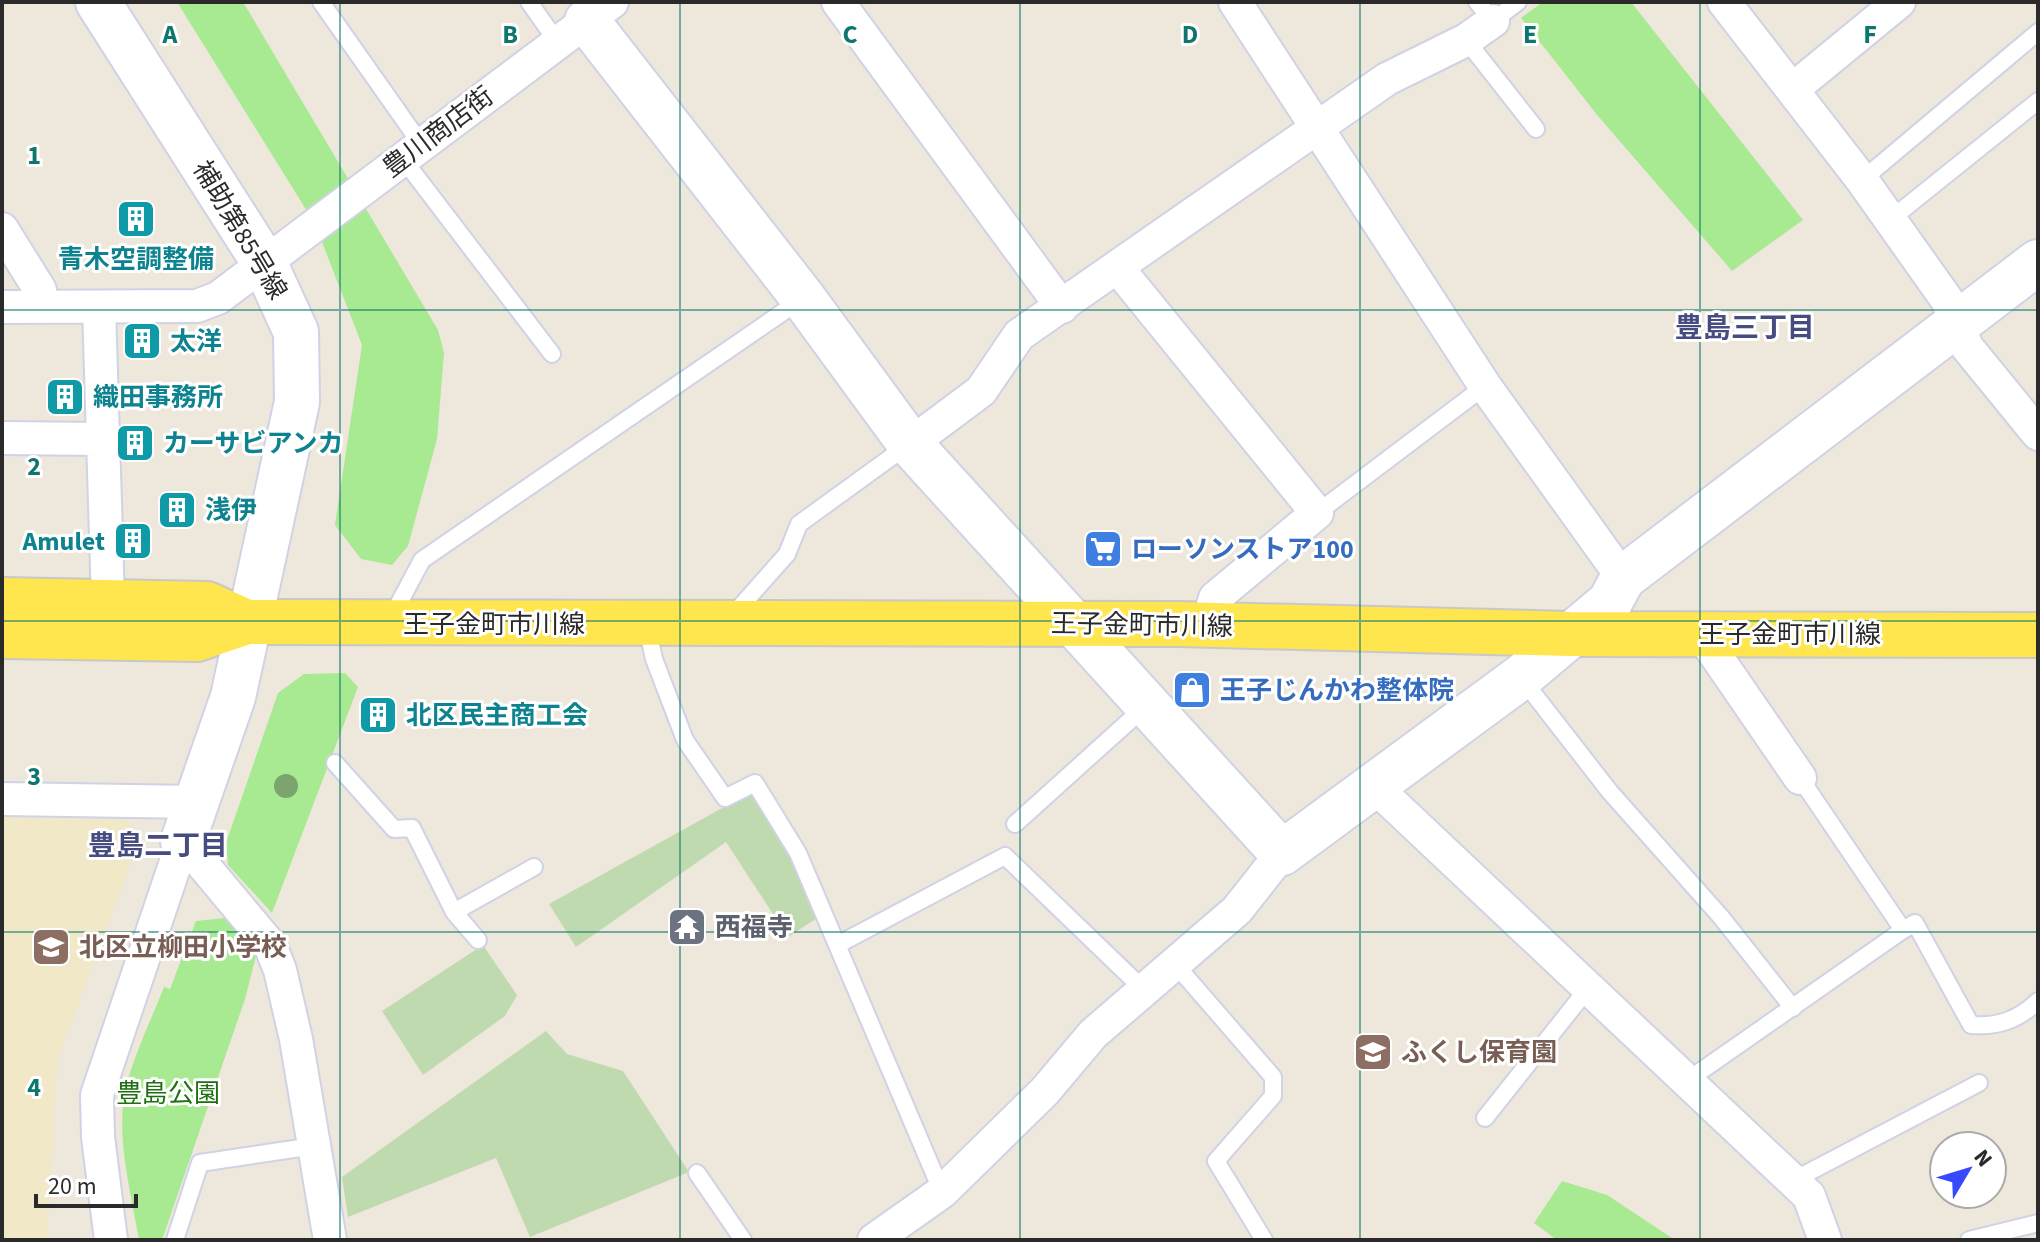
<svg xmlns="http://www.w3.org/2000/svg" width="2040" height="1242" font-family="'Source Sans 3','Noto Sans JP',sans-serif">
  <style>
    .education { fill: #f1e8c8 }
    .green { fill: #a7ea91 }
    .cemetery { fill: #c0dab0 }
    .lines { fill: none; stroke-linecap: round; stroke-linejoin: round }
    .lane-casing { stroke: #d0d2e5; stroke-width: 20 }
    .street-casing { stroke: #d0d2e5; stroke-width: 36 }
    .secondary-casing { stroke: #d0d2e5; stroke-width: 48 }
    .primary-casing { stroke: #c8c8c8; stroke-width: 48 }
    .lane { stroke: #fff; stroke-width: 16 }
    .street { stroke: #fff; stroke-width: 32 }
    .secondary { stroke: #fff; stroke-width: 44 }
    .primary { stroke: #ffe64e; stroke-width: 44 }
    .tree { fill: #7ba56c }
    .grid { fill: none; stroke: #0f766e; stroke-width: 2; stroke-opacity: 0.55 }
    .labels { text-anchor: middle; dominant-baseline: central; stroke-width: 6; stroke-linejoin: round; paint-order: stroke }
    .street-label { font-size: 26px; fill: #2a2a2a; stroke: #fff }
    .culture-label { font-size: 26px; font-weight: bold; fill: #0d838f; stroke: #fff; text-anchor: start }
    .shop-label { font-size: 26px; font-weight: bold; fill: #366cbe; stroke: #fff; text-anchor: start }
    .worship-label { font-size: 26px; font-weight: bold; fill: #5b616d; stroke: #fff; text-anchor: start }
    .education-label { font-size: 26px; font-weight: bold; fill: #785e54; stroke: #fff; text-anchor: start }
    .park-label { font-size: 26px; fill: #1d6f12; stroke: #fff }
    .neighbourhood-label { font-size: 28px; font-weight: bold; fill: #464b80; stroke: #fff }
    .grid-label { font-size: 26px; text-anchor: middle; font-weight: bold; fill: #0f766e; stroke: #fff; stroke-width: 6; stroke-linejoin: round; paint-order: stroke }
  </style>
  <rect width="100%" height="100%" fill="#eee7db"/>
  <path class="education" d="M 2,813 L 124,815 L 141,836 L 58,1059 L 47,1240 L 2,1240 Z"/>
  <path class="green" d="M 177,2 L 243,2 L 438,330 L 444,353 L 437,439 L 408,546 L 392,565 L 361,559 L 335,525 L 362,345 L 315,224 Z
    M 1543,2 L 1631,2 L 1803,220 L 1732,271 L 1598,116 L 1521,18 Z
    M 345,673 L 358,687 L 272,913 L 228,865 L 226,843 L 278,693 L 304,674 Z
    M 226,918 L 256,956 L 245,999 L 162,1240 L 139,1240 C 131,1191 113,1129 128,1080 C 137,1048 152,1018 164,987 L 170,989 L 196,921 Z
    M 1562,1181 L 1607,1195 L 1675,1240 L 1557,1240 L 1534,1223 Z"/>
  <path class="cemetery" d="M 751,792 L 791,855 L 820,916 L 788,937 L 726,842 L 576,947 L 549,904 Z
    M 483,945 L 517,995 L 505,1016 L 423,1075 L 382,1011 Z
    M 546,1031 L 567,1054 L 623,1071 L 689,1172 L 530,1237 L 496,1158 L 348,1217 L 342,1177 Z"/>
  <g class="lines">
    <defs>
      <path id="lane" d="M 321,2 L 421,144
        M 529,2 L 558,43
        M 1477,2 L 1493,21 L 1518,2
        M 1466,40 L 1536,129
        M 403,159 L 552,354
        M 1862,180 L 2038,32
        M 1891,219 L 2038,101
        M 1317,513 L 1485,386
        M 733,615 L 787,554 L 799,524 L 908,445
        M 390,620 L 422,560 L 802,299
        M 647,626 L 654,659 L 685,740 L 725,798 L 755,783 L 798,853 L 942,1192
        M 1522,679 L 1610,792 L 1721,917 L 1793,1008
        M 335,763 L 394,829 L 412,828 L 454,912 L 478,940
        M 1015,824 L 1147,705
        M 454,912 L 534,867
        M 1903,930 L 1915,923 L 1971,1025 C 1998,1027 2018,1020 2038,1001
        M 839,944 L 1005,856 L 1143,989
        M 1175,964 L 1273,1077 L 1273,1096 L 1216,1161 L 1264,1240
        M 1688,1080 L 1903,930 L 1800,778
        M 1485,1118 L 1589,987
        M 697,1173 L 743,1240
        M 1792,1181 L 1979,1083
        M 175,1240 L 200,1163 L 314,1146
        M 1969,1240 L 2038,1223"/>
      <path id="street" d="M 838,2 L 1062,307
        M 1235,2 L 1485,386 L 1623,578
        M 1724,2 L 1862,180 L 1947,300 L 1967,347 L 2038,434
        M 1793,89 L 1899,2
        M 2,229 L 40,290 L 41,307
        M 1117,267 L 1317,513 L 1215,598 L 1207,625
        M 2,307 L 197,306 L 218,298 L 612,2
        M 99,307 L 108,602
        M 2,438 L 101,439
        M 910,444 L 981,391 L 1019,335 L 1387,79 L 1466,40 L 1493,21
        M 1701,634 L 1800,778
        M 1374,786 L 1809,1196 L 1825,1240
        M 2,799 L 197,802
        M 183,841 L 270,945 L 280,970 L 296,1039 L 330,1240
        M 111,1240 L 98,1137 L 97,1095 L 183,841
        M 874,1240 L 942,1192 L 1045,1091 L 1093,1034 L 1237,910 L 1282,853"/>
      <path id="secondary" d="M 98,2 L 265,264 L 296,332 L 297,402 L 233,697 L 183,841
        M 587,21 L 803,298 L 910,444 L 1282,853 L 1521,677 L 1610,602 L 1623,578 L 2038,262"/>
      <path id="primary" d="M 2,600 L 207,604 L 247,622
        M 2,636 L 197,639 L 247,622 L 1178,624 L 1570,634 L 2038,635"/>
    </defs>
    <use href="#lane" class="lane-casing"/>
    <use href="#street" class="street-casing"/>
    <use href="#secondary" class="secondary-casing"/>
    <use href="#primary" class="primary-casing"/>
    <use href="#lane" class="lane"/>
    <use href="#street" class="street"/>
    <use href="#secondary" class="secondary"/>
    <use href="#primary" class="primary"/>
  </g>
  <circle class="tree" cx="286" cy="786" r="12"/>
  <path class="grid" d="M 340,2 L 340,1240M 680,2 L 680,1240M 1020,2 L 1020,1240M 1360,2 L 1360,1240M 1700,2 L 1700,1240M 2,310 L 2038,310M 2,621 L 2038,621M 2,932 L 2038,932"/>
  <defs>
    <symbol id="building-square" viewBox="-11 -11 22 22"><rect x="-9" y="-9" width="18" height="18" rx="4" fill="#0f9aa8" stroke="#fff"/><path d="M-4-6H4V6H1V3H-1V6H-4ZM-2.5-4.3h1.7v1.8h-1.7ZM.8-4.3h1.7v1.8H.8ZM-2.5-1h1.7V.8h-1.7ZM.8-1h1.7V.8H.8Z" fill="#fff"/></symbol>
    <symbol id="supermarket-square" viewBox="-11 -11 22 22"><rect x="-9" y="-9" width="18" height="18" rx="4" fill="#3f7fe0" stroke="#fff"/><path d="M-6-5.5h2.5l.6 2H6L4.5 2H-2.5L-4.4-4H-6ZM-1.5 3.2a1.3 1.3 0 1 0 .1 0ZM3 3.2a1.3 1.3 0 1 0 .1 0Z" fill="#fff"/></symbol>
    <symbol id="shop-square" viewBox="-11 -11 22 22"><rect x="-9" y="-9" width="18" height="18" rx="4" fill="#3f7fe0" stroke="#fff"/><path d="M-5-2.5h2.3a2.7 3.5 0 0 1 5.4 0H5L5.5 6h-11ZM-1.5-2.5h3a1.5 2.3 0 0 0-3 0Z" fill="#fff"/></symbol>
    <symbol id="temple-square" viewBox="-11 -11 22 22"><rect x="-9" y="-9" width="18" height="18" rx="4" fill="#6b7280" stroke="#fff"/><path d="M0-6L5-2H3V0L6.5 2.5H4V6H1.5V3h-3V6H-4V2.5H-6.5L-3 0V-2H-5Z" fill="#fff"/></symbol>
    <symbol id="school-square" viewBox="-11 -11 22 22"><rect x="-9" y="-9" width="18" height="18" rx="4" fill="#8d6e63" stroke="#fff"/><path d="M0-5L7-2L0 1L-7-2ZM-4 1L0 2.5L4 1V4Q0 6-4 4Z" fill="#fff"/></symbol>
  </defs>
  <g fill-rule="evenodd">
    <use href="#building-square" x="114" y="197" width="44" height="44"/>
    <use href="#building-square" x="120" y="319" width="44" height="44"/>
    <use href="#building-square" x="43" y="375" width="44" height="44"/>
    <use href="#building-square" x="113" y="421" width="44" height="44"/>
    <use href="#building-square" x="155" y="488" width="44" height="44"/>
    <use href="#building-square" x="111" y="519" width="44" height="44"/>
    <use href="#supermarket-square" x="1081" y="527" width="44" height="44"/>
    <use href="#shop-square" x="1170" y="668" width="44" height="44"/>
    <use href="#building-square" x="356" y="693" width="44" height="44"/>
    <use href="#temple-square" x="665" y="905" width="44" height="44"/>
    <use href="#school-square" x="29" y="925" width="44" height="44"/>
    <use href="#school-square" x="1351" y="1030" width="44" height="44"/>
  </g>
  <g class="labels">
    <g class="street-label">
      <text transform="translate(438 132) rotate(-37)">豊川商店街</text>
      <text transform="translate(240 230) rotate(59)">補助第85号線</text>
      <text x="494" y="624">王子金町市川線</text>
      <text transform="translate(1142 625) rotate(1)">王子金町市川線</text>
      <text x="1790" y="634">王子金町市川線</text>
    </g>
    <g class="culture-label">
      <text x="136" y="259" text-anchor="middle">青木空調整備</text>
      <text x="170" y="341">太洋</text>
      <text x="93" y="397">織田事務所</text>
      <text x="163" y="443">カーサビアンカ</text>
      <text x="205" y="510">浅伊</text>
      <text x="105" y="541" text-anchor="end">Amulet</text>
      <text x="406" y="715">北区民主商工会</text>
    </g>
    <g class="shop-label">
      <text x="1131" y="549">ローソンストア100</text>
      <text x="1220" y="690">王子じんかわ整体院</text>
    </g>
    <g class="worship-label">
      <text x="715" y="927">西福寺</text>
    </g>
    <g class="education-label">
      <text x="79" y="947">北区立柳田小学校</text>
      <text x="1401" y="1052">ふくし保育園</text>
    </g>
    <g class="park-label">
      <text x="168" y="1093">豊島公園</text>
    </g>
    <g class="neighbourhood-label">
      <text x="1745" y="328">豊島三丁目</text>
      <text x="158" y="846">豊島二丁目</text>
    </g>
  </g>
  <g class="grid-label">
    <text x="170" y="43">A</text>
    <text x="510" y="43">B</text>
    <text x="850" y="43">C</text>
    <text x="1190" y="43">D</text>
    <text x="1530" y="43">E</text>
    <text x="1870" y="43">F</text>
    <text x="34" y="164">1</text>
    <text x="34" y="475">2</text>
    <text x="34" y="785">3</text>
    <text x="34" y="1096">4</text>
  </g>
  <rect width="2040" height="1242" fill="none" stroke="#2a2a2a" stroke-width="8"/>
  <g transform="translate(1968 1170) rotate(52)"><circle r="38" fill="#ffffff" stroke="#aaaaaa" stroke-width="2"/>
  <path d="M0-6L14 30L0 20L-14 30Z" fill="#3649ff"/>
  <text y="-12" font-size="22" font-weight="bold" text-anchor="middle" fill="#2a2a2a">N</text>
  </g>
  <path d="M36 1194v12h100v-12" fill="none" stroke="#2a2a2a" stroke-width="4"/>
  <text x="48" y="1194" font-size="24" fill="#2a2a2a" stroke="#ffffff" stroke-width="6" paint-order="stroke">20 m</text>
</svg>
